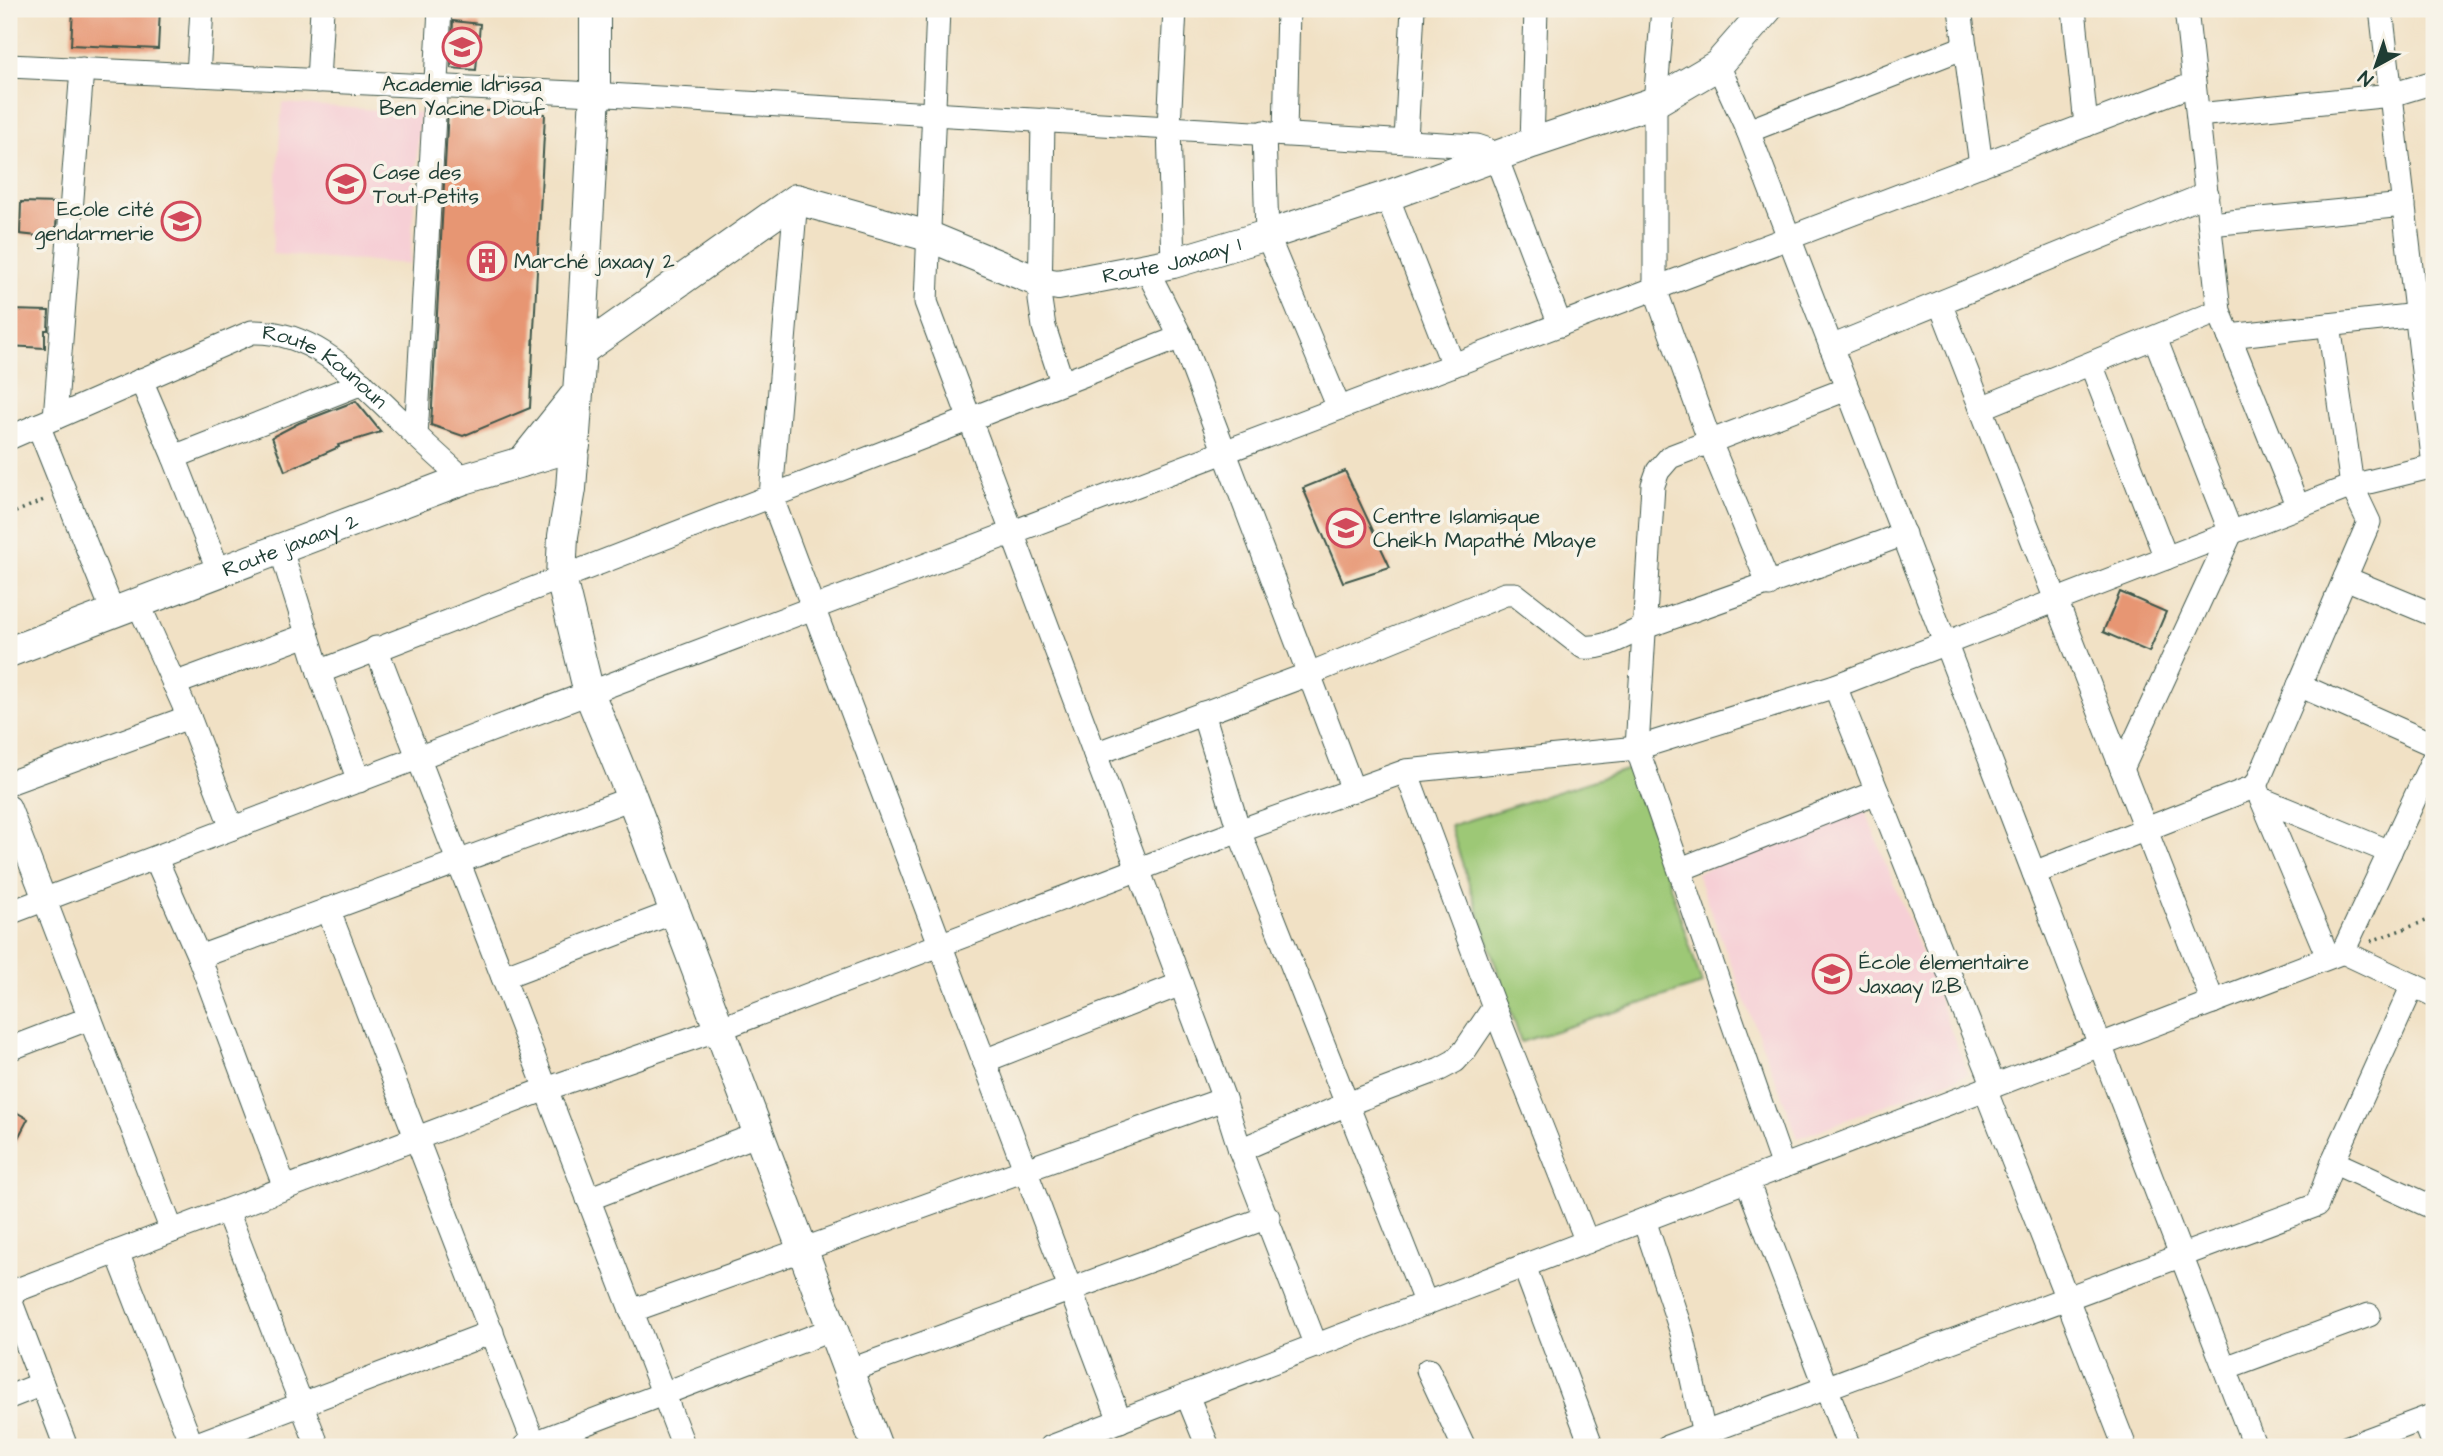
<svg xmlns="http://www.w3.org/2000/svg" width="2443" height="1456" font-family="'Architects Daughter',sans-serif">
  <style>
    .built { fill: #f6cfd5 }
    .green { fill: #9dc876; stroke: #5e8255; stroke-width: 2 }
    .building { fill: #e79673 }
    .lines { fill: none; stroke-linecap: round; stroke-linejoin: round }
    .minor-casing { stroke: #3e564a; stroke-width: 25 }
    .tertiary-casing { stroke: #3e564a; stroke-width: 32 }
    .path { stroke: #3e564a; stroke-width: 3.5; stroke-dasharray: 2 5; stroke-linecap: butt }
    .minor { stroke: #fff; stroke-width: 23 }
    .tertiary { stroke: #fff; stroke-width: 30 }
    .labels { text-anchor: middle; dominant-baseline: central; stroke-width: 7; stroke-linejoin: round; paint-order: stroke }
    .poi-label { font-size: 21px; fill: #1f3d34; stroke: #f7f3e8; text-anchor: start }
    .street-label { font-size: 21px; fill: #1f3d34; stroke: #f7f3e8 }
  </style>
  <rect width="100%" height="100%" fill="#f7f3e8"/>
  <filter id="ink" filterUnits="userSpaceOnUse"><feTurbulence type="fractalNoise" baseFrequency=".0143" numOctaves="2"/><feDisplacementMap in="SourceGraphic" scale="14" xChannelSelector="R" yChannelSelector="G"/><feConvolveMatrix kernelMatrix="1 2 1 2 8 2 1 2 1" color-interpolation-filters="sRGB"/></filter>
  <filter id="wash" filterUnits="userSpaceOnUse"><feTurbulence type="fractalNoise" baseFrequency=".00686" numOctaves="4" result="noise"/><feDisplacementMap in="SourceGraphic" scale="28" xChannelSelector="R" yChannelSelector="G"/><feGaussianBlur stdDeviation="1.57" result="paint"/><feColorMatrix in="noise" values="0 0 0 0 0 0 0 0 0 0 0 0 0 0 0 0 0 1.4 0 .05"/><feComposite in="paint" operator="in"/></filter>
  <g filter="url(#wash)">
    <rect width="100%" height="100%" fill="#f1e1c5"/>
    <path class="built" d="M 282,103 L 420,113 L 410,264 L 272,254 Z
      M 1865,809 L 1968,1074 L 1798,1138 L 1696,873 Z"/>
    <path class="green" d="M 1632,768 L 1702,984 L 1521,1042 L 1450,826 Z"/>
    <g id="blocks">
      <path class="building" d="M 73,9 L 160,9 L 158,49 L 71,45 Z
        M 453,21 L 480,24 L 476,70 L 451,68 Z
        M 448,109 L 545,114 L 530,408 L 463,436 L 431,425 Z
        M 21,202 L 58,203 L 55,238 L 20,234 Z
        M 9,310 L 49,311 L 48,330 L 45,330 L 45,348 L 9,346 Z
        M 356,401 L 381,432 L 338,445 L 339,447 L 285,471 L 272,437 L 299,423 Z
        M 1345,471 L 1390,567 L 1343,582 L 1303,488 Z
        M 2120,592 L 2166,612 L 2149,652 L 2103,632 Z
        M 9,1108 L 28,1119 L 9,1155 Z"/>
    </g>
  </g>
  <g filter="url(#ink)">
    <use href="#blocks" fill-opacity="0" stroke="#3e564a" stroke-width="2"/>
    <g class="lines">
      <defs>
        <g id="minor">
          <path d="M 938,9 L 926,302 L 1224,1099 L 1240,1150 L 1316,1346"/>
          <path d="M 1663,9 L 1655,102 L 1655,289 L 1710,442 L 1769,585"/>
          <path d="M 1960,9 L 1981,165"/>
          <path d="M 2074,9 L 2086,125"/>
          <path d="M 2186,9 L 2219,311 L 2298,507"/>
          <path d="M 2381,9 L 2434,466"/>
          <path d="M 1718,65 L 1748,131 L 2255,1447"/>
          <path d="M 9,66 L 574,93 L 1477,146 L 1486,149 L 1496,157 L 1560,325"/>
          <path d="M 198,75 L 202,9"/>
          <path d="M 318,81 L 322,9"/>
          <path d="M 2198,115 L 2391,95 L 2434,82"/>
          <path d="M 1043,120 L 1040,300 L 1044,327 L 1062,382"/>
          <path d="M 1748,131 L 1965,47"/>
          <path d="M 1264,132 L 1267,235 L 1339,408"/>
          <path d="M 1285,133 L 1288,9"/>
          <path d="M 1406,140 L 1413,9"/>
          <path d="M 1532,143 L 1536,9"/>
          <path d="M 1387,196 L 1453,365"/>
          <path d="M 796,199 L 771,496 L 1120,1421"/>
          <path d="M 2210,224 L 2404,205"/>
          <path d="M 1173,263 L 1169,127 L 1175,9"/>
          <path d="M 1146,268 L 1181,337 L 1353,790"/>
          <path d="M 1940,303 L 2213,1002"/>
          <path d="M 2229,336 L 2417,315"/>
          <path d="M 1831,347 L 2207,194"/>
          <path d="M 2091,364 L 2166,558"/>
          <path d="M 141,380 L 174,457 L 219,572"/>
          <path d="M 1981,408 L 2219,311"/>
          <path d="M 55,418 L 82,69"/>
          <path d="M 38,425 L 113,612"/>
          <path d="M 416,436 L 440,9"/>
          <path id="s1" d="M 9,438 L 252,332 C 313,330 355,377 396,416 C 418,438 441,459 464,479"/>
          <path d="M 174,457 L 362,383"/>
          <path d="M 281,550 L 319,672 L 359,781"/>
          <path d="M 2345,578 L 2434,615"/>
          <path d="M 138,603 L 189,717 L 232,828"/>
          <path d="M 376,648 L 684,1447"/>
          <path d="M 319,672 L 1181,337"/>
          <path d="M 174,684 L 307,635"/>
          <path d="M 2299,685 L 2434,745"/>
          <path d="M 1835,686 L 1994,1086"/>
          <path d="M 1203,713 L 1239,831 L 1426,1304"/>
          <path d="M 1095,754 L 1309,674 L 1505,594 L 1515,594 L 1583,647 C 1606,650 1626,634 1648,626 C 1733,596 1819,566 1904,534"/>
          <path d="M 2122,769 L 2231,533 L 2155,338"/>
          <path d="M 1406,771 L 1494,1007 L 1587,1242"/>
          <path d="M 9,783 L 189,717"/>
          <path d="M 2256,786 L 2328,957"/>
          <path d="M 2261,799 L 2390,852"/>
          <path d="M 9,807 L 172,1231"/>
          <path d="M 156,859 L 199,957 L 285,1188"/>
          <path d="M 1681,869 L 1877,792"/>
          <path d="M 2034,873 L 2256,786 L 2369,522 L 2352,486 L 2329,325"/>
          <path d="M 328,909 L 534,1443"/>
          <path d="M 9,913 L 2194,84"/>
          <path d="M 2343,952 L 2434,995"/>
          <path d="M 199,957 L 632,798"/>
          <path d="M 503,977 L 674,912"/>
          <path d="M 9,1049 L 90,1018"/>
          <path d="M 984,1061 L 1181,984"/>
          <path d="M 1985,1089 L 2125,1447"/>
          <path d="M 1240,1150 L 1347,1104 L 1440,1069 L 1455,1061 L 1465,1050 L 1494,1007"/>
          <path d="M 2333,1162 L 2434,1208"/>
          <path d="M 1783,1167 L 1637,748 L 1653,485 L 1658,471 L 1670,457 L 1847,389"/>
          <path d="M 1747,1181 L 1849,1447"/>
          <path d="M 588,1199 L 759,1134"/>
          <path d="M 227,1211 L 318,1447"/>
          <path d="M 1644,1220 L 1682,1333 L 1704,1434 L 1709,1447"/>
          <path d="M 117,1252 L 192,1446"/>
          <path d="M 1524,1266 L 1592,1447"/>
          <path d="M 9,1293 L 546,1089 L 719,1029 L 1239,831 L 1406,771 L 1637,748 L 1835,686 L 2352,486 L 2434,466"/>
          <path d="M 9,1297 L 66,1447"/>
          <path d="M 631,1311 L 1224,1099"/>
          <path d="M 2225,1368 L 2369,1315"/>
          <path d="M 1428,1370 L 1464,1447"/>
          <path d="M 848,1371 L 1268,1217"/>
          <path d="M 1187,1395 L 1208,1447"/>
          <path d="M 9,1397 L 42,1384"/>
          <path d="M 2423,1420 L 2434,1447"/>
          <path d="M 189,1447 L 492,1332"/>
          <path d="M 524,1447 L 833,1329"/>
          <path d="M 1051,1447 L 2343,952 L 2434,757"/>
          <path d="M 1667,1447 L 2317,1205 L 2333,1162 L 2413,985"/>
          <path d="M 2348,1447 L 2434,1415"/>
        </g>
        <g id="tertiary">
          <path d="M 595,9 L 595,94 L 581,351 L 571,489 L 563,536 L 561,578 L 589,693 L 632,798 L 877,1447"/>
          <path id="s2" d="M 581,351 L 796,199 L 928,236 L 1039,282 L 1058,285 L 1173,263 L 1267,235 L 1387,196 L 1532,143 L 1655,102 L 1718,65 L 1767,9"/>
          <path d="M 522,462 L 578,392"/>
          <path id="s3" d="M 9,652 L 464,479 L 575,446"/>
        </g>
      </defs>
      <use href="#minor" class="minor-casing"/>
      <use href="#tertiary" class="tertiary-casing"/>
      <path class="path" d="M 9,515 L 46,499
        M 2371,941 L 2434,918"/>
      <use href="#minor" class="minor"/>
      <use href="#tertiary" class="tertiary"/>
    </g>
  </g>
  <defs>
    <symbol id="school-ring" viewBox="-11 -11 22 22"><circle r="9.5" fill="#f7f3e8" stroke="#d1495b" stroke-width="1.5"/><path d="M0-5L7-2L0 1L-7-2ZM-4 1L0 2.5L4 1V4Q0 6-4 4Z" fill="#d1495b"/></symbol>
    <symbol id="building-ring" viewBox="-11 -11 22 22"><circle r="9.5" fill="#f7f3e8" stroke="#d1495b" stroke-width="1.5"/><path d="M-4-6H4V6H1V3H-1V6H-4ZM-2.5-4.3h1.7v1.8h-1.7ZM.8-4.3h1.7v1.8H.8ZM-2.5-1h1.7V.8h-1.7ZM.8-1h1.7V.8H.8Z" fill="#d1495b"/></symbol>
  </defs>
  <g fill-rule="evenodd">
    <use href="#school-ring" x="440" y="25" width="44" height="44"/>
    <use href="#school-ring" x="324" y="162" width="44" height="44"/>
    <use href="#school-ring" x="159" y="199" width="44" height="44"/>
    <use href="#building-ring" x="465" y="239" width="44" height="44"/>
    <use href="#school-ring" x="1324" y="506" width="44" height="44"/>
    <use href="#school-ring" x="1810" y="952" width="44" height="44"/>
  </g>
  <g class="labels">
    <g class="poi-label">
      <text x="462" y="84" text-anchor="middle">Academie Idrissa<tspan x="462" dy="24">Ben Yacine Diouf</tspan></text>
      <text x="373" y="172">Case des<tspan x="373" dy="24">Tout-Petits</tspan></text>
      <text x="154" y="209" text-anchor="end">Ecole cité<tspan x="154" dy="24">gendarmerie</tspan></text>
      <text x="514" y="261">Marché jaxaay 2</text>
      <text x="1373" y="516">Centre Islamisque<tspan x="1373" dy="24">Cheikh Mapathé Mbaye</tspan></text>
      <text x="1859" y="962">École élementaire<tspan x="1859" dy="24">Jaxaay 12B</tspan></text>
    </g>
    <g class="street-label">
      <text stroke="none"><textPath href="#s2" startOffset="656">Route Jaxaay 1</textPath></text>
      <text stroke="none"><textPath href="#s1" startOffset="348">Route Kounoun</textPath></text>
      <text stroke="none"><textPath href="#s3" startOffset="301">Route jaxaay 2</textPath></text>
    </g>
  </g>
  <rect width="2443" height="1456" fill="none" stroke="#f7f3e8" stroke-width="35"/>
  <g transform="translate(2376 66) rotate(220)" stroke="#f7f3e8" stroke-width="5" paint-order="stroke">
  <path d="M0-5L12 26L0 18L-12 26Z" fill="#1f3d34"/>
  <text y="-10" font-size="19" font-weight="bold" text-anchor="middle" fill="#1f3d34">N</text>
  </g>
</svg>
